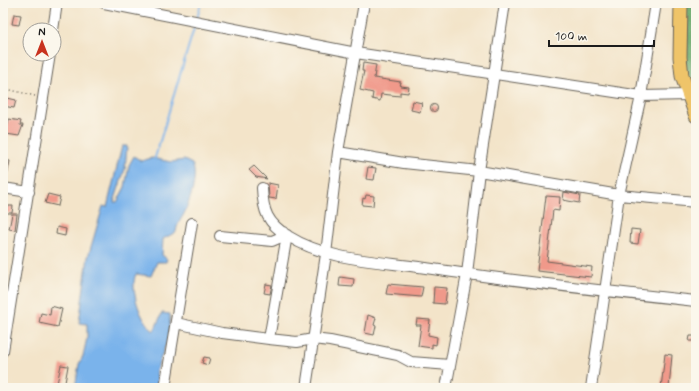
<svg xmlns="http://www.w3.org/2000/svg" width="699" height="391" font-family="Mynerve,sans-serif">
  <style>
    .forest { fill: #6baa6c; stroke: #446344 }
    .water { fill: #7ab3eb; stroke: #4b6884 }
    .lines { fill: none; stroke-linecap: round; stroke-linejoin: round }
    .stream { stroke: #7ab3eb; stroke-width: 2 }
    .building { fill: #f0998a }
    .minor-casing { stroke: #676259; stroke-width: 12 }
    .major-casing { stroke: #676259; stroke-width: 15 }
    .path { stroke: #676259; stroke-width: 1.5; stroke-dasharray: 1 3; stroke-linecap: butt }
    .minor { stroke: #fff; stroke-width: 10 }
    .major { stroke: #efc469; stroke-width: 13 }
  </style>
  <rect width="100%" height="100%" fill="#fbf7ec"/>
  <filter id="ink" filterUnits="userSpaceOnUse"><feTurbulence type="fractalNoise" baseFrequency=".025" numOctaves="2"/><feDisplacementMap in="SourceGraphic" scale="8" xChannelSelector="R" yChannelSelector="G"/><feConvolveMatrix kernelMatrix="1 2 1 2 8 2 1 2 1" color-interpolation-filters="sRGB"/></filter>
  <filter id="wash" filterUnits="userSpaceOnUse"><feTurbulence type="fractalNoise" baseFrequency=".012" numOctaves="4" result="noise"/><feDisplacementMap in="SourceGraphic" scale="16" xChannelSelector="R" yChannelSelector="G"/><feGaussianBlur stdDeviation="0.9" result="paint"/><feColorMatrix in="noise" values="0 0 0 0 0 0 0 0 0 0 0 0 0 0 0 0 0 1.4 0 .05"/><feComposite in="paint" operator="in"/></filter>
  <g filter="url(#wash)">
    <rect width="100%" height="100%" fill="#f3e4c9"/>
    <path class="forest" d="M 681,3 L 696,3 L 696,116 L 680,57 Z"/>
    <path class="water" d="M 122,146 L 127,146 L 125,169 L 114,202 L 117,202 L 125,187 L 129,165 L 134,156 L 141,161 L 152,158 L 171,162 L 184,160 L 192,164 C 198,175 191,198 186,209 C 183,218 177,222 176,232 L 163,239 L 162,255 L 167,259 L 166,262 L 157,262 L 151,276 L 136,274 C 129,288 141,323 154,331 L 162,313 L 170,314 L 169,336 L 156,371 L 159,388 L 75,388 L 79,364 L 83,356 L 87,338 L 87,324 L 79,323 L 88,257 L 103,206 L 107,207 Z"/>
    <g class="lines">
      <path class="stream" d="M 197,19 L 201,3
        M 154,161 L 195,25"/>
    </g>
    <g id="blocks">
      <path class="building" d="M 14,14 L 21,15 L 19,25 L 12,24 Z
        M 363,63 L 376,65 L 374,78 L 401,82 L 400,86 L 409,87 L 408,93 L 400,92 L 400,96 L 381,94 L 380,101 L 372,99 L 373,93 L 360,90 L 364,71 L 362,71 Z
        M 3,97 L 16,100 L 14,108 L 3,106 Z
        M 413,101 L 422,103 L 420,112 L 411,110 Z
        M430.5 108a3.5 3.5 0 1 1 7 0a3.5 3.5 0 1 1-7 0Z
        M 9,119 L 21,121 L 20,125 L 23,125 L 19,136 L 6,134 Z
        M 5,160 L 10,161 L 6,182 L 3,182 L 3,162 Z
        M 254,166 L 267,179 L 256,177 L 249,170 Z
        M 368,167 L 376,168 L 374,180 L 366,179 Z
        M 268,183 L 278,185 L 276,199 L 269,198 Z
        M 564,192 L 580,195 L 579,203 L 563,200 Z
        M 48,194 L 60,197 L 58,206 L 45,203 Z
        M 366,195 L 374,196 L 373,206 L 362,205 L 363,198 L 365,199 Z
        M 546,196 L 560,197 L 559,211 L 553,210 L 547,261 L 592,267 L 591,277 L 537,271 Z
        M 3,206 L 13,206 L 12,213 L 3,213 Z
        M 12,214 L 17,214 L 15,230 L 9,229 Z
        M 57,227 L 66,229 L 65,236 L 56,234 Z
        M 631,229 L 640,230 L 638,244 L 630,243 Z
        M 340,277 L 354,279 L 353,287 L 339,286 Z
        M 266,284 L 272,285 L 270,294 L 264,293 Z
        M 388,284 L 423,287 L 421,297 L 386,294 Z
        M 434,287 L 447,288 L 445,304 L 433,303 Z
        M 51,306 L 62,309 L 58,327 L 39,323 L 41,313 L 50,315 Z
        M 368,315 L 376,318 L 374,325 L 376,326 L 374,335 L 365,333 Z
        M 417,319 L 430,320 L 428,335 L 437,337 L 436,345 L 432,344 L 432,348 L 418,346 L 421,325 L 416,325 Z
        M 690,336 L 696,336 L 696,341 L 689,341 Z
        M 665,354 L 672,355 L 669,388 L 661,388 Z
        M 204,357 L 210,358 L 208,365 L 202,363 Z
        M 61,365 L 68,366 L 64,388 L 56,388 Z"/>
    </g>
  </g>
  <g filter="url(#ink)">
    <use href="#blocks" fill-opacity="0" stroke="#676259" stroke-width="1"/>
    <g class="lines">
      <defs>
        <path id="minor" d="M 104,3 L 356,53 L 641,96 L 689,95
          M 53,30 L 57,3
          M 338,152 L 404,163 L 479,171 L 619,195 L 696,202
          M 3,188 L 29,192
          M 262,188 C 263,211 267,223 288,236 C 326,260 375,261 419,267 C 511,281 604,291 696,301
          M 220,236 L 272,241 L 279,238 L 283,232
          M 176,323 L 222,333 L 269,339 L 297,342 L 313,339 L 330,341 L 398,355 L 411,362 L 450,365
          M 269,339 L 287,235
          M 3,351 L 50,54
          M 165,388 L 192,223
          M 306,388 L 326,254 L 338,152 L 364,3
          M 446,388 L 467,274 L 479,171 L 505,3
          M 591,388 L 619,195 L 641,96 L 656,3"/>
        <path id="major" d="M 681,3 L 680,57 L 682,76 L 696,116"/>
      </defs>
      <use href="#minor" class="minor-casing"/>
      <use href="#major" class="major-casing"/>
      <path class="path" d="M 3,88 L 35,96"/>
      <use href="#minor" class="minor"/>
      <use href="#major" class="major"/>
    </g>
  </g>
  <rect width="699" height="391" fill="none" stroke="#fbf7ec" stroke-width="16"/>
  <g transform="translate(42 42)"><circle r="19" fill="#fbf7ec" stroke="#a29f99"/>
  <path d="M0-3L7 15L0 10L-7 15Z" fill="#c8321e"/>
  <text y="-6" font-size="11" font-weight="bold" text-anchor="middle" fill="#1c1c1c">N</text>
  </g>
  <path d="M549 40v6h105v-6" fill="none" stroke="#1c1c1c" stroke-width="2"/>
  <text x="555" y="40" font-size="12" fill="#1c1c1c" stroke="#fbf7ec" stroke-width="3" paint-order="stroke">100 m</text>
</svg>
